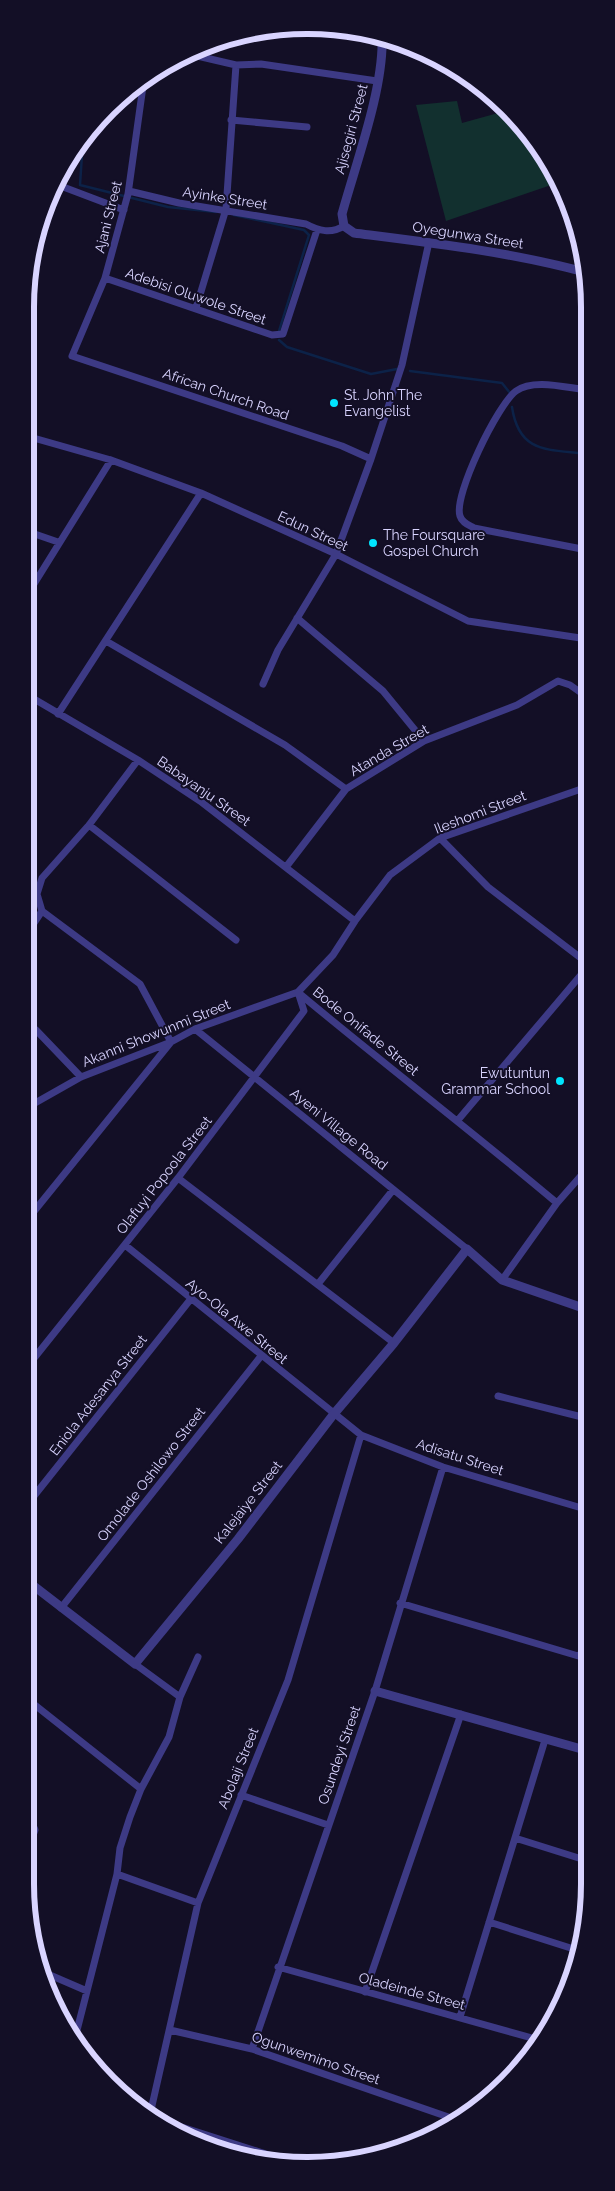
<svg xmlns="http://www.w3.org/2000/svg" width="615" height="2191" font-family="Raleway,sans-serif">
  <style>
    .green { fill: #12302f }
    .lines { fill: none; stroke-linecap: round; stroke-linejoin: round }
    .stream { stroke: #0c2248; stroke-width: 2.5 }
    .minor { stroke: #3d3a85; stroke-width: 7 }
    .tertiary { stroke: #3d3a85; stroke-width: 9 }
    .poi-dot { fill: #00e5ff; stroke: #130f26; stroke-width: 2 }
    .labels { text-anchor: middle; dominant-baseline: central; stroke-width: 4; stroke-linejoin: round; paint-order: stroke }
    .street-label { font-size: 14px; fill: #d9d4ff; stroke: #130f26 }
    .poi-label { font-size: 14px; fill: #d9d4ff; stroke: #130f26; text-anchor: start }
    .rim { fill: none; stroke: #d9d4ff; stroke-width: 6 }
  </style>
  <rect width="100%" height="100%" fill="#130f26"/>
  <path class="green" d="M 457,101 L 462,123 L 509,110 L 560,182 L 446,221 L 416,105 Z"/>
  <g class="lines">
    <path class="stream" d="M 83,140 L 80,185 L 168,207 L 216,212
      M 234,215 L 304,230 L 309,235 L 279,331
      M 279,340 L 287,347 L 371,374 L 397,369
      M 410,371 L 502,383 L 510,393
      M 512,407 C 519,454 548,449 587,454"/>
    <path class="minor" d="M 193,55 L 236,65 L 261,64 L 377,81
      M 144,79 L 128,194 L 105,278 L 72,356 L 342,446 L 371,459
      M 231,120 L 307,127
      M 58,185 L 124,210
      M 129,191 L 179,203 L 306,224 C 319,231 331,234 344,226
      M 105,278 L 272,335 L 283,334 L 317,230
      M 196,308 L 226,209 L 236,65
      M 30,437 L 111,460 L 201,493 L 336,554 L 468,621 L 587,639
      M 29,532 L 58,542
      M 587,550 L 474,528 C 469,525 462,523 460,516 C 453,496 498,404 516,391 C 534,378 567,388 587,390
      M 29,592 L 111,460
      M 297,618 L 383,691 L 424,741
      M 106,641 L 285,745 L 346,789
      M 263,684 L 278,650 L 336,554 L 371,459 L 402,365 L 429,242
      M 29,696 L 138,760 L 200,801 L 355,921
      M 58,714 L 201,493
      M 89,825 L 236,940
      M 440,838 L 488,887 L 586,962
      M 286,867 L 346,789 L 424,741 L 517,705 L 558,681 L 570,685 L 587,697
      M 28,932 L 42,911 L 37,894 L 42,878 L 89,825 L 138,760
      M 300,994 C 385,1065 473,1132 557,1203
      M 195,1029 L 467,1249
      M 36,1030 L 81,1077
      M 28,1107 L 81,1077 L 171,1042 L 195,1029 L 298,992 L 333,955 L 355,921 L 390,875 L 440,838 L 587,787
      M 458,1120 L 586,969
      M 178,1178 L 394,1343
      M 27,1220 L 171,1042 L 140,984 L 42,911
      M 125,1245 L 361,1435 L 443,1467 L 585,1509
      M 502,1280 L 557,1203 L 586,1170
      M 318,1284 L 393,1190
      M 27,1367 L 178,1178 L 304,1011 L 298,992
      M 498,1396 L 586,1418
      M 26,1506 L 190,1300
      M 400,1603 L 585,1658
      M 61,1608 L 261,1356
      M 580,1656 L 585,1641
      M 180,1697 L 198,1657
      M 26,1698 L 141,1789
      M 241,1795 L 328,1825
      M 515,1838 L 585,1860
      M 25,1856 L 35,1830 L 32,1823 L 25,1817
      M 117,1874 L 198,1903
      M 489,1922 L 580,1951
      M 278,1967 L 539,2040
      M 43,1972 L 87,1991
      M 365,1992 L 461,1714
      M 460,2017 L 545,1740
      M 170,2030 L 252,2049 L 457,2120
      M 75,2038 L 117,1874 L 120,1848 L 130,1817 L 141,1789 L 169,1737 L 180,1697 L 135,1664
      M 252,2049 L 375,1691 L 443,1467
      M 153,2114 L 151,2110 L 198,1903 L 288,1680 L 361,1435
      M 160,2120 L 297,2164"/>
    <path class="tertiary" d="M 382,37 C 384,88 356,163 342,214 L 344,226 L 354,233 C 433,243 511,252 588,273
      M 26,1580 L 135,1664 L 238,1539 L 333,1415 L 394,1343 L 467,1249 L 502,1280 L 586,1309
      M 375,1691 L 585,1750"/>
  </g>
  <g class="poi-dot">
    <circle cx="334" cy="403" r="5"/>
    <circle cx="373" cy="543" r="5"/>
    <circle cx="560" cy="1081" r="5"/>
  </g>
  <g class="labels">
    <g class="street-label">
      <text transform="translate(351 129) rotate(-75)">Ajisegiri Street</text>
      <text transform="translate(225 198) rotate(9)">Ayinke Street</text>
      <text transform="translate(108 217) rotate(-76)">Ajani Street</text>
      <text transform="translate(468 235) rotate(9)">Oyegunwa Street</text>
      <text transform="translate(196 296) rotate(19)">Adebisi Oluwole Street</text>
      <text transform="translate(226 394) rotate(19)">African Church Road</text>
      <text transform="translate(313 531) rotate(25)">Edun Street</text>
      <text transform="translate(389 750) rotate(-30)">Atanda Street</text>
      <text transform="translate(204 791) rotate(35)">Babayanju Street</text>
      <text transform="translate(480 812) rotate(-21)">Ileshomi Street</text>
      <text transform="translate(366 1031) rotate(39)">Bode Onifade Street</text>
      <text transform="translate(156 1033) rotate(-22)">Akanni Showunmi Street</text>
      <text transform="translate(339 1129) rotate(39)">Ayeni Village Road</text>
      <text transform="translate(164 1175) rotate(-52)">Olafuyi Popoola Street</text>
      <text transform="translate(237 1321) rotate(39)">Ayo-Ola Awe Street</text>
      <text transform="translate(98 1395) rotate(-52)">Eniola Adesanya Street</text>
      <text transform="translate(460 1457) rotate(18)">Adisatu Street</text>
      <text transform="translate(151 1474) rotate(-52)">Omolade Oshilowo Street</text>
      <text transform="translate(248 1502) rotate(-52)">Kalejaiye Street</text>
      <text transform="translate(339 1755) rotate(-71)">Osundeyi Street</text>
      <text transform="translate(238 1768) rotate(-68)">Abolaji Street</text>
      <text transform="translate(412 1991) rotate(15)">Oladeinde Street</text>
      <text transform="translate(316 2058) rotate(19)">Ogunwemimo Street</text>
    </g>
    <g class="poi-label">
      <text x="344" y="395">St. John The<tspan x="344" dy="16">Evangelist</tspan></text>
      <text x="383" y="535">The Foursquare<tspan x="383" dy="16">Gospel Church</tspan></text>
      <text x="550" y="1073" text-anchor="end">Ewutuntun<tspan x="550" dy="16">Grammar School</tspan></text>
    </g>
  </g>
  <path d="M0 0H615V2191H0ZM307 34H308A273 273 0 0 1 581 307V1884A273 273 0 0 1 308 2157H307A273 273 0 0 1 34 1884V307A273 273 0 0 1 307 34Z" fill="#130f26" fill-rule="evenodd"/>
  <path class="rim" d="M307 34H308A273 273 0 0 1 581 307V1884A273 273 0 0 1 308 2157H307A273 273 0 0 1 34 1884V307A273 273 0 0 1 307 34Z"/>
</svg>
